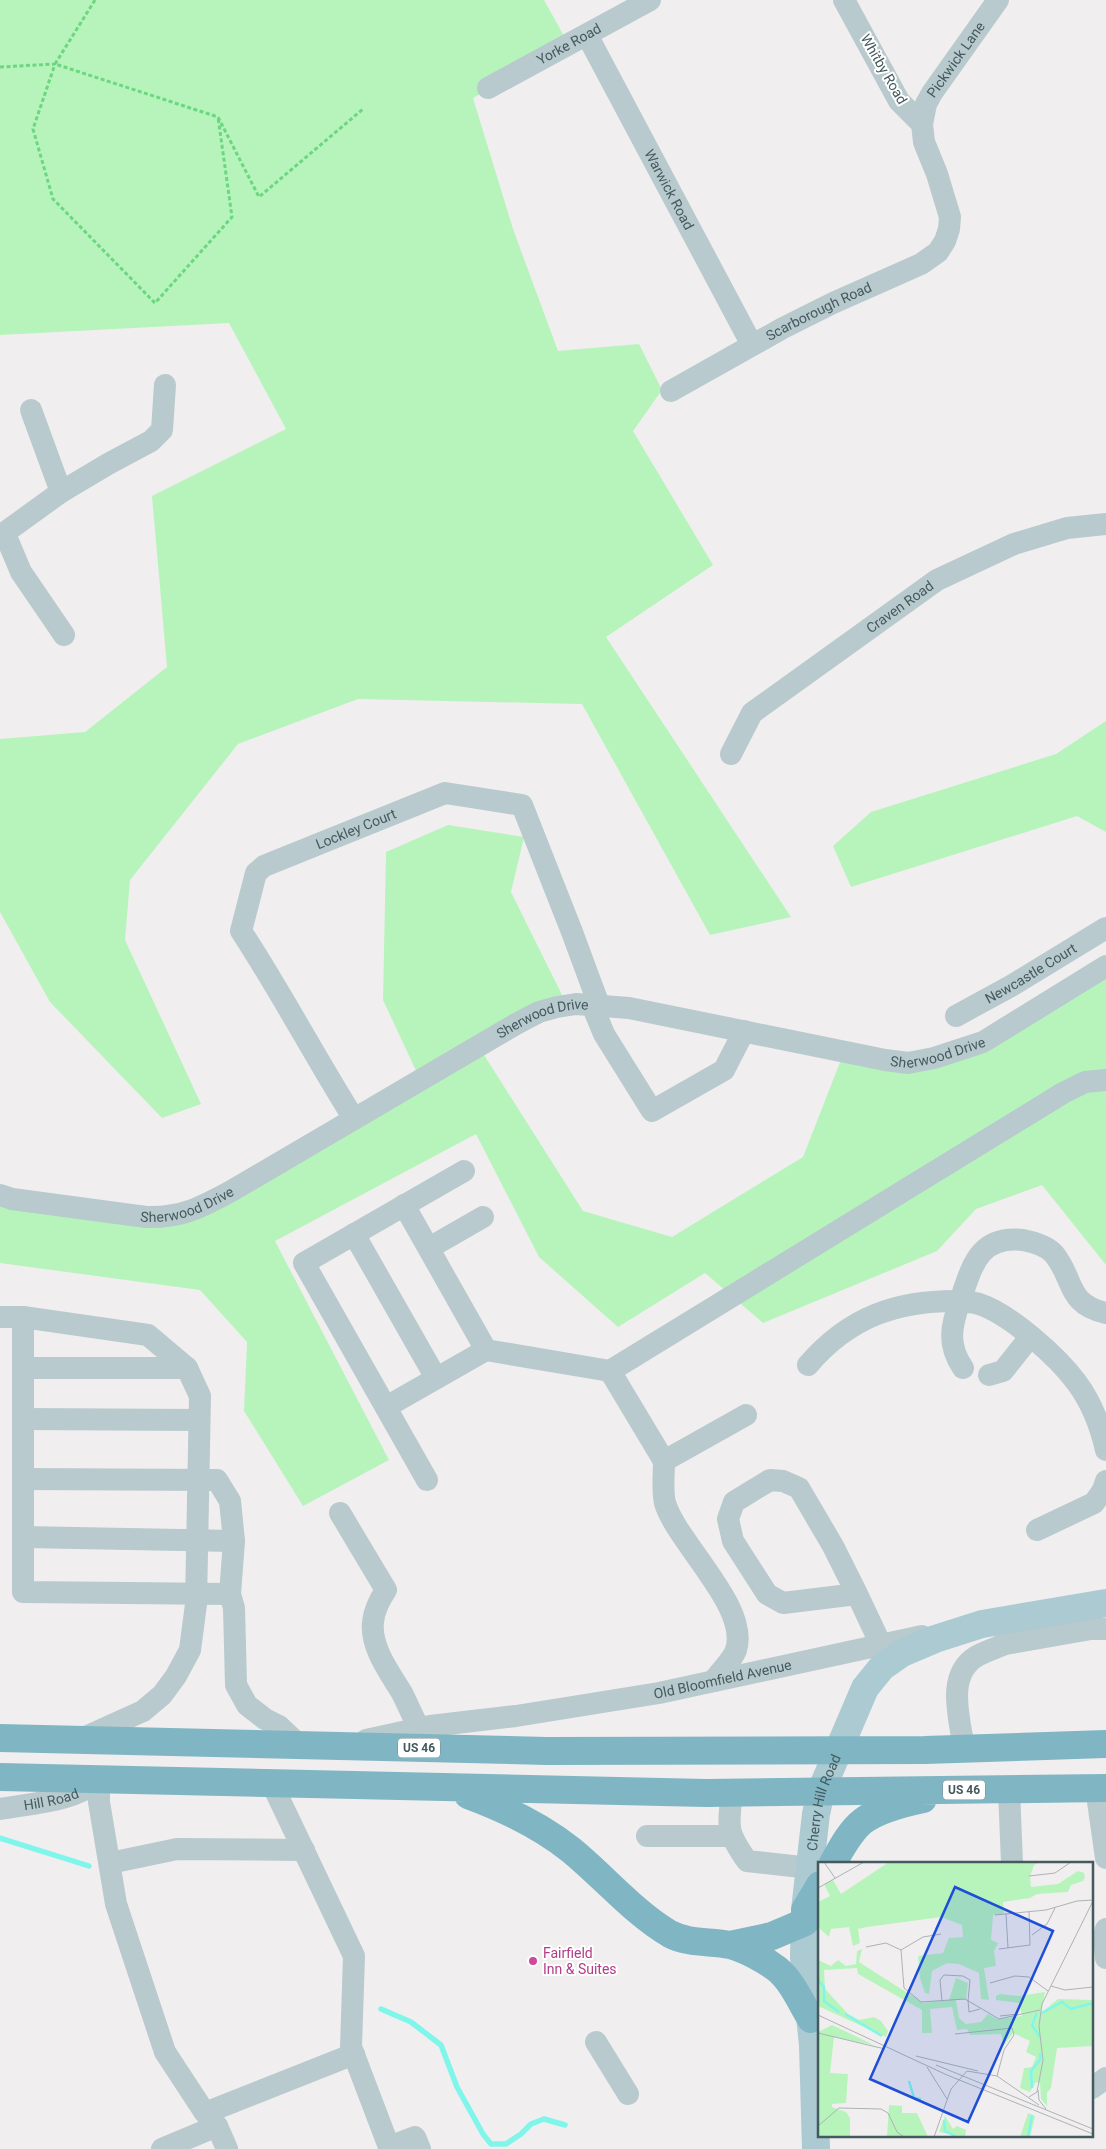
<svg xmlns="http://www.w3.org/2000/svg" width="1106" height="2149" font-family="Roboto,sans-serif">
  <style>
    .green { fill: #b7f4bc }
    .lines { fill: none; stroke-linecap: round; stroke-linejoin: round }
    .stream { stroke: #80f6ea; stroke-width: 5.5 }
    .path { stroke: #6cd681; stroke-width: 3; stroke-dasharray: 4 2.5; stroke-linecap: butt }
    .minor { stroke: #b8cacd; stroke-width: 22 }
    .major { stroke: #abcad1; stroke-width: 28 }
    .highway { stroke: #80b6c3; stroke-width: 28 }
    .hotel-dot { fill: #d1479c; stroke: #fff; stroke-width: 2 }
    .labels { text-anchor: middle; dominant-baseline: central; stroke-width: 4; stroke-linejoin: round; paint-order: stroke }
    .shield { fill: #fff; stroke: #7c8c8e; stroke-width: 1 }
    .shield-label { font-size: 12px; font-weight: bold; fill: #445a5e }
    .street-label { font-size: 14px; fill: #445a5e; stroke: #fff }
    .hotel-label { font-size: 14px; fill: #b23c85; stroke: #fff; text-anchor: start }
    .inset-river { fill: none; stroke: #80f6ea; stroke-width: 2.5 }
    .inset-road { fill: none; stroke: #acb3b5; stroke-width: 1 }
    .view { fill: #1d4ed8; fill-opacity: 0.15; stroke: #1d4ed8; stroke-width: 2.5 }
    .inset-edge { fill: none; stroke: #445a5e; stroke-width: 2.5 }
  </style>
  <rect width="100%" height="100%" fill="#f1eeef"/>
  <path class="green" d="M 0,0 L 544,0 L 569,45 L 473,98 L 513,229 L 558,351 L 639,344 L 662,390 L 633,431 L 713,565 L 606,637 L 791,917 L 710,935 L 582,704 L 358,699 L 238,744 L 130,880 L 125,940 L 201,1104 L 162,1118 L 50,1002 L 0,912 L 0,739 L 85,732 L 167,667 L 152,496 L 286,429 L 229,323 L 0,335 Z
    M 1106,721 L 1106,832 L 1077,816 L 851,887 L 833,846 L 871,812 L 1056,754 Z
    M 448,825 L 524,837 L 511,892 L 565,1001 L 479,1047 L 583,1211 L 672,1237 L 803,1157 L 844,1052 L 943,1057 L 1106,964 L 1106,1265 L 1042,1185 L 976,1209 L 937,1251 L 763,1323 L 705,1273 L 618,1327 L 539,1257 L 476,1134 L 275,1241 L 389,1460 L 303,1506 L 244,1411 L 247,1342 L 200,1290 L 0,1263 L 0,1189 L 176,1216 L 419,1077 L 383,1000 L 386,852 Z"/>
  <g class="lines">
    <path class="stream" d="M 0,1838 L 89,1866
      M 381,2009 L 411,2022 L 441,2045 L 457,2087 L 483,2134 L 491,2144 L 506,2144 L 521,2134 L 531,2124 L 544,2119 L 565,2125"/>
    <path class="path" d="M 95,0 L 55,64 L 218,117 L 259,197 L 363,109
      M 0,67 L 55,64 L 33,129 L 53,199 L 155,303 L 232,217 L 218,117"/>
    <g class="minor">
      <path id="s1" d="M 587,35 L 752,345"/>
      <path id="s2" d="M 488,88 L 650,0"/>
      <path id="s3" d="M 922,124 L 926,104 L 932,93 L 998,0"/>
      <path id="s4" d="M 671,391 L 783,328 L 833,303 L 921,264 L 938,252 L 945,241 L 949,229 L 950,217 L 937,174 L 924,142 L 922,124 L 899,101 L 844,0"/>
      <path d="M 31,410 L 61,492"/>
      <path d="M 5,534 L 21,572 L 64,635"/>
      <path d="M 0,536 L 61,492 L 108,464 L 151,441 L 162,430 L 165,385"/>
      <path id="s5" d="M 731,754 L 752,713 L 937,580 L 1014,544 L 1067,528 L 1106,524"/>
      <path d="M 592,1005 L 604,1034 L 652,1111 L 724,1070 L 744,1031"/>
      <path id="s6" d="M 956,1016 L 1011,986 L 1106,928"/>
      <path id="s7" d="M 354,1119 C 315,1057 281,992 241,931 L 256,873 L 264,866 L 445,793 L 522,805 L 572,932 L 599,1005"/>
      <path id="s8" d="M 0,1195 L 12,1199 L 146,1217 C 182,1218 202,1207 233,1190 L 516,1024 L 539,1012 L 557,1007 L 576,1004 L 629,1008 L 885,1060 L 908,1063 L 934,1058 L 983,1042 L 1106,966"/>
      <path d="M 404,1205 L 486,1350 L 610,1371 L 1063,1093 L 1085,1082 L 1106,1080"/>
      <path d="M 354,1234 L 436,1378"/>
      <path d="M 429,1248 L 483,1217"/>
      <path d="M 1106,1313 C 1066,1304 1075,1280 1054,1254 C 1047,1246 1033,1242 1023,1240 C 978,1235 972,1267 960,1301 C 966,1302 973,1302 979,1304 C 1010,1314 1058,1357 1077,1383 C 1091,1402 1101,1428 1106,1450"/>
      <path d="M 0,1317 L 23,1317 L 148,1335 L 187,1368 L 200,1396 L 196,1604 L 190,1650 L 176,1676 L 162,1695 L 143,1711 L 81,1739"/>
      <path d="M 23,1317 L 23,1592 L 230,1594"/>
      <path d="M 808,1365 C 849,1317 897,1300 960,1301 C 951,1326 947,1345 963,1368"/>
      <path d="M 23,1368 L 187,1368"/>
      <path d="M 610,1371 L 664,1461 L 746,1415"/>
      <path d="M 989,1375 L 1003,1371 L 1030,1337"/>
      <path d="M 386,1407 L 486,1350"/>
      <path d="M 23,1419 L 199,1420"/>
      <path d="M 664,1461 C 664,1474 662,1491 665,1503 C 677,1543 750,1607 736,1650 C 733,1659 719,1674 713,1681"/>
      <path d="M 23,1479 L 217,1480 L 230,1501 L 234,1541 L 230,1594 L 234,1608 L 236,1685 L 247,1705 L 265,1719 L 279,1726 L 299,1745"/>
      <path d="M 427,1480 L 304,1263 L 464,1171"/>
      <path d="M 340,1513 L 386,1590 C 380,1599 374,1611 373,1622 C 370,1647 390,1673 402,1693 C 408,1705 413,1717 419,1728"/>
      <path d="M 1037,1530 L 1094,1503 L 1103,1490 L 1106,1481"/>
      <path d="M 23,1537 L 234,1541"/>
      <path d="M 857,1594 L 783,1603 L 767,1594 L 733,1541 L 728,1519 L 734,1502 L 770,1480 L 783,1481 L 799,1488 L 833,1546 L 857,1594 L 881,1645"/>
      <path d="M 1005,1644 L 1091,1629 L 1106,1629"/>
      <path id="s9" d="M 366,1740 L 430,1726 L 516,1716 L 659,1693 L 922,1636"/>
      <path d="M 964,1749 C 960,1719 945,1675 977,1656 C 986,1651 996,1648 1005,1644 L 1006,1619"/>
      <path d="M 99,1780 L 99,1802 L 116,1904 L 165,2052 L 205,2113 L 354,2054"/>
      <path d="M 272,1784 L 354,1956 L 351,2047 L 389,2147 L 415,2137 L 420,2149"/>
      <path d="M 1096,1788 L 1106,1858"/>
      <path d="M 1009,1790 L 1012,1863"/>
      <path d="M 732,1792 C 728,1828 726,1831 747,1861 L 810,1868"/>
      <path id="s10" d="M 0,1809 C 32,1803 73,1802 99,1780"/>
      <path d="M 647,1836 L 731,1836"/>
      <path d="M 110,1863 L 177,1849 L 304,1850"/>
      <path d="M 1106,1929 L 1104,1936 L 1106,1958"/>
      <path d="M 596,2042 L 628,2094"/>
      <path d="M 1092,2088 L 1106,2078"/>
      <path d="M 208,2116 L 217,2126 L 227,2149"/>
      <path d="M 162,2149 L 217,2126"/>
    </g>
    <path class="major" id="s11" d="M 816,2149 L 813,2045 L 804,1957 L 805,1910 L 816,1814 L 821,1791 L 865,1688 L 882,1667 L 902,1653 L 935,1639 L 982,1624 L 1106,1603"/>
    <path class="highway" d="M 0,1738 L 547,1751 L 925,1750 L 1106,1744
      M 0,1777 L 706,1793 L 1106,1788
      M 468,1795 C 506,1809 540,1825 571,1850 C 604,1877 634,1913 670,1934 C 689,1944 709,1941 730,1945 C 745,1949 764,1959 777,1969 C 792,1981 801,2003 811,2019
      M 833,1863 C 841,1849 850,1831 863,1821 C 879,1809 904,1803 923,1799
      M 805,1910 L 820,1885
      M 730,1945 L 772,1936 L 805,1922"/>
  </g>
  <circle class="hotel-dot" cx="533" cy="1961" r="5"/>
  <g class="labels">
    <g class="shield">
      <rect x="398" y="1738.5" width="42" height="19" rx="4"/>
      <rect x="943" y="1780.5" width="42" height="19" rx="4"/>
    </g>
    <g class="shield-label">
      <text x="419" y="1748">US 46</text>
      <text x="964" y="1790">US 46</text>
    </g>
    <g class="street-label">
      <text stroke="none"><textPath href="#s2" startOffset="92">Yorke Road</textPath></text>
      <text stroke="none"><textPath href="#s3" startOffset="74">Pickwick Lane</textPath></text>
      <text transform="translate(884 69) rotate(60)">Whitby Road</text>
      <text stroke="none"><textPath href="#s1" startOffset="175">Warwick Road</textPath></text>
      <text stroke="none"><textPath href="#s4" startOffset="168">Scarborough Road</textPath></text>
      <text stroke="none"><textPath href="#s5" startOffset="228">Craven Road</textPath></text>
      <text stroke="none"><textPath href="#s7" startOffset="389">Lockley Court</textPath></text>
      <text stroke="none"><textPath href="#s6" startOffset="86">Newcastle Court</textPath></text>
      <text stroke="none"><textPath href="#s8" startOffset="596">Sherwood Drive</textPath></text>
      <text stroke="none"><textPath href="#s8" startOffset="1001">Sherwood Drive</textPath></text>
      <text stroke="none"><textPath href="#s8" startOffset="191">Sherwood Drive</textPath></text>
      <text stroke="none"><textPath href="#s9" startOffset="362">Old Bloomfield Avenue</textPath></text>
      <text stroke="none"><textPath href="#s10" startOffset="52">Hill Road</textPath></text>
      <text stroke="none"><textPath href="#s11" startOffset="349">Cherry Hill Road</textPath></text>
    </g>
    <g class="hotel-label">
      <text x="543" y="1953">Fairfield<tspan x="543" dy="16">Inn &amp; Suites</tspan></text>
    </g>
  </g>
  <g transform="translate(818 1862)">
    <rect width="275" height="275" fill="#f1eeef"/>
    <path d="M 71,0 L 222,0 L 216,3 L 212,14 L 213,25 L 240,22 L 260,9 L 266,11 L 267,15 L 265,19 L 253,23 L 250,30 L 219,32 L 212,36 L 185,40 L 186,52 L 175,53 L 174,66 L 173,78 L 180,81 L 176,89 L 178,104 L 166,106 L 171,138 L 163,137 L 161,111 L 141,102 L 129,101 L 114,109 L 111,132 L 107,131 L 102,116 L 100,94 L 125,91 L 131,76 L 145,75 L 144,63 L 123,55 L 49,65 L 40,67 L 42,81 L 35,84 L 31,65 L 13,67 L 11,75 L 1,66 L 0,40 L 12,34 L 6,22 L 15,18 L 23,32 ZM 44,87 L 41,100 L 105,141 L 131,138 L 138,116 L 150,121 L 148,137 L 138,138 L 141,156 L 148,162 L 163,160 L 170,152 L 179,157 L 204,154 L 201,141 L 178,138 L 178,134 L 182,132 L 201,134 L 227,130 L 223,151 L 240,137 L 275,138 L 275,184 L 239,186 L 233,226 L 229,231 L 229,244 L 223,237 L 222,221 L 218,220 L 212,230 L 202,226 L 206,206 L 214,205 L 218,195 L 208,190 L 212,179 L 195,171 L 186,183 L 183,172 L 152,173 L 149,167 L 139,168 L 134,145 L 112,147 L 114,171 L 104,171 L 104,148 L 40,112 L 39,106 L 6,108 L 7,127 L 30,152 L 41,158 L 56,155 L 63,159 L 70,169 L 68,175 L 0,144 L 0,98 L 13,104 L 20,98 L 28,104 L 38,102 L 39,89 ZM 14,163 L 56,183 L 16,175 L 12,211 L 30,212 L 28,241 L 14,242 L 14,245 L 28,250 L 32,256 L 32,275 L 0,275 L 0,170 ZM 71,243 L 84,244 L 84,251 L 99,251 L 110,275 L 69,275 ZM 210,251 L 217,254 L 212,275 L 202,275 ZM 127,254 L 135,267 L 139,264 L 148,268 L 147,275 L 121,270 Z" fill="#b7f4bc"/>
    <path class="inset-river" d="M 0,118 L 6,125 L 6,139 L 21,150M 219,151 L 214,163 L 222,175M 224,151 L 244,140 L 253,147 L 275,141M 27,152 L 64,174M 91,219 L 96,236 L 103,237M 214,226 L 213,209 L 222,198 L 222,191M 126,258 L 127,269 L 139,275M 210,275 L 214,253"/>
    <path class="inset-road" d="M 6,0 L 17,16M 211,14 L 237,11 L 253,0M 0,26 L 46,0M 188,52 L 190,86M 177,53 L 228,48 L 259,39 L 275,38M 214,73 L 229,62 L 237,46M 48,85 L 68,81 L 83,88M 181,87 L 212,83 L 211,50M 83,88 L 86,126 L 103,140 L 147,137 L 181,157 L 222,148M 83,88 L 105,75 L 123,72M 172,121 L 197,114 L 211,115 L 230,129M 233,124 L 247,128 L 275,125M 150,138 L 151,150 L 162,147M 124,139 L 122,118 L 126,113 L 145,114 L 152,118 L 150,139M 0,153 L 129,213 L 275,272M 182,154 L 200,152M 0,171 L 67,187M 137,172 L 194,166 L 196,173 L 186,188 L 179,214M 98,194 L 160,209M 118,203 L 275,267M 109,205 L 129,237M 220,228 L 221,238 L 228,247M 211,235 L 219,230 L 225,198 L 221,164 L 224,142 L 275,39M 0,264 L 21,246 L 63,247 L 70,251 L 79,270 L 86,275M 116,275 L 133,227 L 149,209 L 179,214 L 221,243"/>
    <path class="view" d="M 137,25 L 235,69 L 150,260 L 52,217 Z"/>
    <rect width="275" height="275" class="inset-edge"/>
  </g>
</svg>
